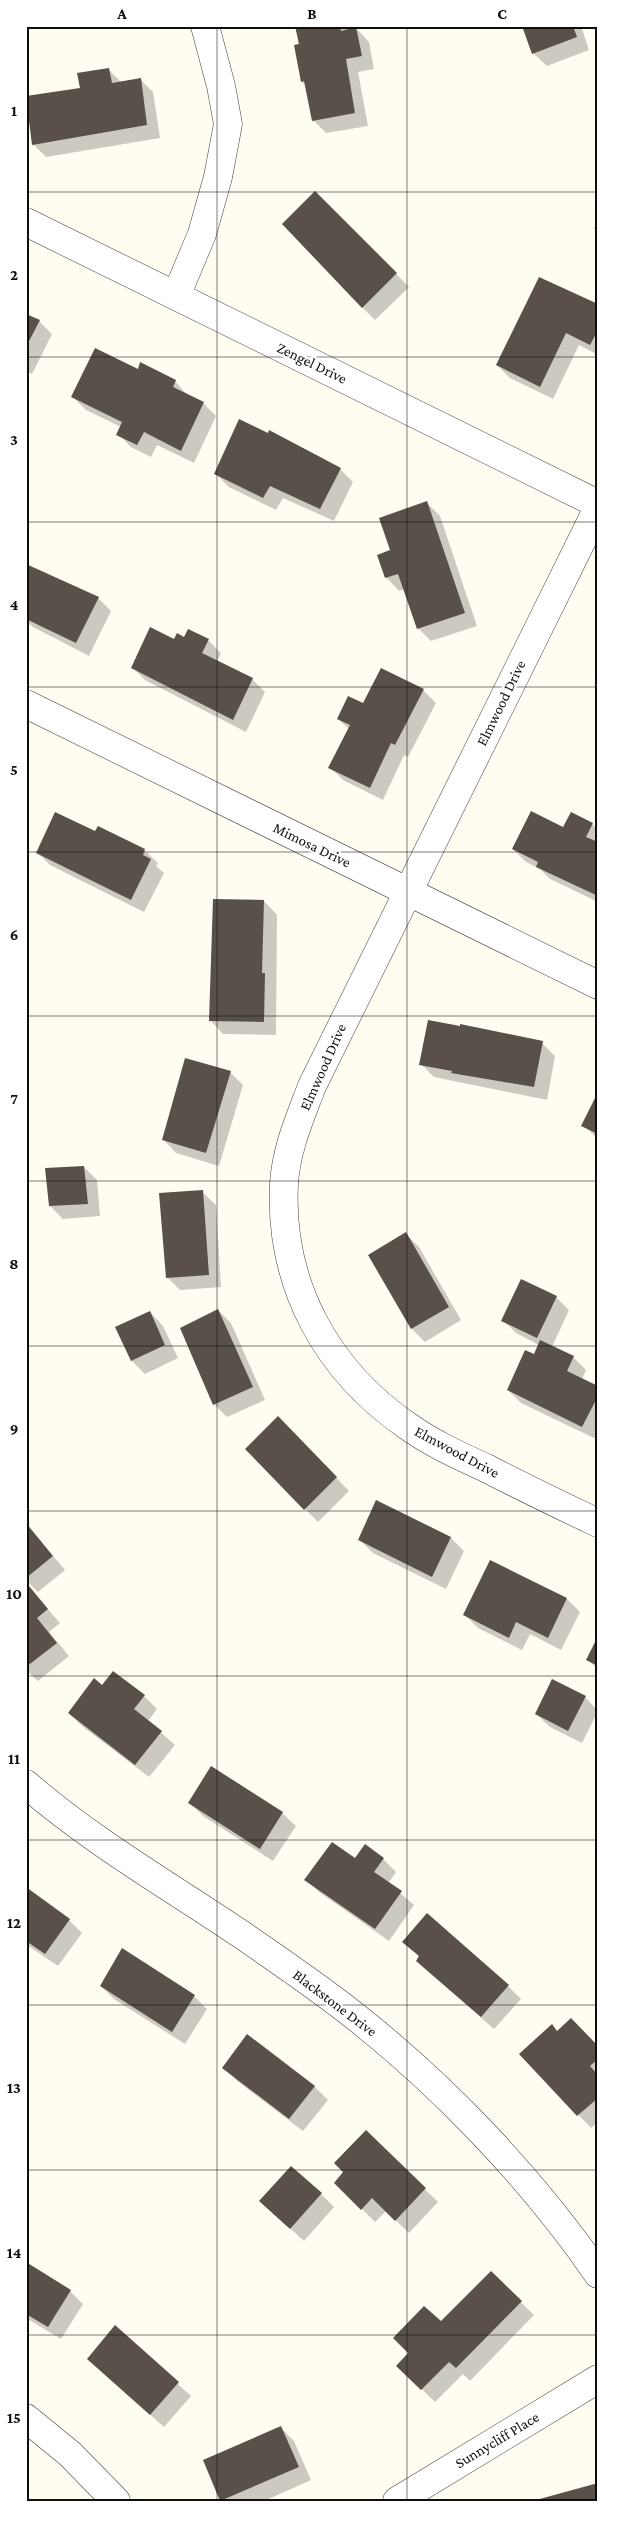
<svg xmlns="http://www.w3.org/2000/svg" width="624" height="2527" font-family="'Crimson Pro',serif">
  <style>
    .shadow { fill: #0003 }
    .building { fill: #59504a }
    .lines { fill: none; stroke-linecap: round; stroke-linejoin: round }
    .street-casing { stroke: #424242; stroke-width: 29 }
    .street { stroke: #fff; stroke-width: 28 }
    .grid { fill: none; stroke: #0f0f0f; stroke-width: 1; stroke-opacity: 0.55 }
    .labels { text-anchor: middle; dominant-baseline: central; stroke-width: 5; stroke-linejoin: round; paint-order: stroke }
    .street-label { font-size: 15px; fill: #0f0f0f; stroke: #fff }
    .neatline { fill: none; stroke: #0f0f0f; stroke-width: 2 }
    .grid-label { font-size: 16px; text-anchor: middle; font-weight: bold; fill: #0f0f0f }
  </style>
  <rect width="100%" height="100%" fill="#fffcf1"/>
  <path class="shadow" d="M 297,26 L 350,26 L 351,30 L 356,28 L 369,42 L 374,69 L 358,72 L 368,126 L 326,133 L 313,120 L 307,86 L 302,82 Z
    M 523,26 L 581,26 L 589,50 L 547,66 L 533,53 Z
    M 109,70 L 122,83 L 140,79 L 153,92 L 160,138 L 46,157 L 33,144 L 26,98 L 82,89 Z
    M 315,192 L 409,287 L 375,320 L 362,307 Z
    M 598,219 L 598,232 L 594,228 Z
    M 598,306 L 598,355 L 579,345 L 553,399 L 510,378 L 497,365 Z
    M 26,315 L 39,321 L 52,334 L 32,374 L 26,371 Z
    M 138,371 L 175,381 L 188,396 L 203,403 L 216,416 L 194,463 L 157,445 L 151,457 L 131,447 L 118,434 L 121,427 L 86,410 L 73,397 Z
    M 270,432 L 340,469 L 353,482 L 334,521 L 283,498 L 276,510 L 229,487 L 216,474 Z
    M 427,503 L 440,516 L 477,626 L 431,641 L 418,628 L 405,589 L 399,591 L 386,577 L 392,550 Z
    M 26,565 L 98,598 L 111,611 L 89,656 L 33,627 L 26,621 Z
    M 185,638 L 208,640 L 221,653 L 217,662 L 252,679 L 265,692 L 246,732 L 145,680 L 132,667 L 175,640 Z
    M 423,690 L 436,703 L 408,757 L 404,755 L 383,800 L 343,780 L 330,767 L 349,729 L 338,719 L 364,705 Z
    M 592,824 L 598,830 L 598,902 L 550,879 L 540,869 L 526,862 L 513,849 L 564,828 Z
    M 96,833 L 144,850 L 158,863 L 156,866 L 164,873 L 144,912 L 50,865 L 37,852 Z
    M 264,901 L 277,915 L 276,1035 L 223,1034 L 210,1020 Z
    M 542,1043 L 555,1056 L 547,1100 L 434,1077 L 421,1064 Z
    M 230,1072 L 243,1085 L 219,1166 L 176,1153 L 163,1139 Z
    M 598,1094 L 598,1139 L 583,1125 Z
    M 84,1167 L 97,1180 L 100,1216 L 63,1219 L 50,1206 Z
    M 202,1192 L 216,1205 L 221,1287 L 180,1290 L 167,1277 Z
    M 406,1234 L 419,1247 L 461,1320 L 425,1342 L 412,1329 L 370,1256 Z
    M 556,1297 L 569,1310 L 552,1347 L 573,1357 L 586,1370 L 582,1379 L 598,1387 L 598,1435 L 596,1439 L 521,1403 L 508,1390 L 534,1356 L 539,1345 L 516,1333 L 503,1320 Z
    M 218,1310 L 231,1323 L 265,1400 L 227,1417 L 214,1404 Z
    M 150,1312 L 163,1326 L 178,1358 L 145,1374 L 132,1361 L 117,1328 Z
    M 278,1418 L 349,1491 L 318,1522 L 247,1449 Z
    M 376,1502 L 451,1538 L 464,1551 L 446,1589 L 373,1553 L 360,1540 Z
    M 26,1524 L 65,1570 L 38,1592 L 26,1580 Z
    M 491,1562 L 567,1599 L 580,1612 L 561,1650 L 530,1634 L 522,1650 L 478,1628 L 465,1615 Z
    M 29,1588 L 60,1623 L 49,1632 L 69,1656 L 38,1681 L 26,1670 L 26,1590 Z
    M 598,1639 L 598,1669 L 588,1660 Z
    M 102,1686 L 144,1696 L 157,1709 L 148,1721 L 175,1745 L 149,1777 L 82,1726 L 69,1713 Z
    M 585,1697 L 598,1711 L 582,1743 L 550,1727 L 536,1714 Z
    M 212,1768 L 282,1813 L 296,1826 L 273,1861 L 203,1816 L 190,1803 Z
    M 356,1859 L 383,1859 L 396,1872 L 388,1883 L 414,1905 L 389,1941 L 319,1892 L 306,1879 Z
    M 26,1889 L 69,1920 L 82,1933 L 58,1966 L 30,1947 L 26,1952 Z
    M 404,1942 L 508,1986 L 521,1999 L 494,2029 L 431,1974 L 418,1961 L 420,1957 Z
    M 101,1986 L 194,1996 L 207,2009 L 185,2044 L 114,1999 Z
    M 558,2032 L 598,2047 L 598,2122 L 591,2128 L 521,2054 Z
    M 247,2035 L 315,2087 L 328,2100 L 303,2131 L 236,2080 L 224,2067 Z
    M 366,2132 L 438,2202 L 409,2233 L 386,2211 L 375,2222 L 336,2183 L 345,2172 Z
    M 321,2194 L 334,2207 L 304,2241 L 260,2201 Z
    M 26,2264 L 70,2291 L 83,2304 L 61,2339 L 26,2318 Z
    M 491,2273 L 534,2315 L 470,2381 L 463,2374 L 435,2402 L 398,2366 Z
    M 115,2327 L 191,2396 L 164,2427 L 88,2359 Z
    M 281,2428 L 294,2441 L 311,2480 L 264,2501 L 222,2501 L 205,2461 Z"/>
  <path class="building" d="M 295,26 L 340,26 L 341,31 L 356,27 L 362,56 L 346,59 L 355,113 L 312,121 L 304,81 L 301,82 L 294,45 L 299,44 Z
    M 522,26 L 573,26 L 577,37 L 532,54 Z
    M 109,68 L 112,83 L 141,78 L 147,125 L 32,145 L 26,96 L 80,88 L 77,73 Z
    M 315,191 L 397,273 L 362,308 L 282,224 Z
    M 539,277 L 598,304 L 598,330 L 590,345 L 566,333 L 540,387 L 496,365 Z
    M 26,314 L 40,320 L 26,347 Z
    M 95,348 L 138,369 L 140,362 L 176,380 L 173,387 L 204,402 L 181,451 L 144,432 L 137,445 L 116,435 L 122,422 L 71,397 Z
    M 239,419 L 268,433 L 269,430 L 341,468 L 320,509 L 270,486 L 263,498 L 214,474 Z
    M 427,501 L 465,613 L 417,629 L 398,574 L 385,578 L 377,555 L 390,550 L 379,518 Z
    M 26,564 L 99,597 L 76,643 L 26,619 Z
    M 150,627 L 174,639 L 177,633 L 184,637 L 188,629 L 209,639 L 202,653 L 253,678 L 233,720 L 131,668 Z
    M 381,668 L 424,689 L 395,745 L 391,743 L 370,788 L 328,768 L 350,725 L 337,719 L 348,696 L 363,703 Z
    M 531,811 L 563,827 L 571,812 L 593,823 L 586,837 L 598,842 L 598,896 L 536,867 L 538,862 L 512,849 Z
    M 55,812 L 95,831 L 98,826 L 145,849 L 143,855 L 151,859 L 131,900 L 36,853 Z
    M 213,899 L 264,900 L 262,973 L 265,973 L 264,1022 L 209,1021 Z
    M 428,1020 L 460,1026 L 460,1024 L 543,1041 L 534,1087 L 451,1073 L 452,1071 L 419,1065 Z
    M 185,1058 L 231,1071 L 206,1153 L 162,1140 Z
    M 598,1092 L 598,1134 L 581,1126 Z
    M 84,1166 L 88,1204 L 49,1206 L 45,1168 Z
    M 203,1190 L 209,1275 L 166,1278 L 159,1193 Z
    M 406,1232 L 449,1307 L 411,1329 L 368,1255 Z
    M 521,1279 L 557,1296 L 537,1338 L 501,1321 Z
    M 218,1309 L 253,1387 L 213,1405 L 180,1328 Z
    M 150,1311 L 165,1345 L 131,1361 L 115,1327 Z
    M 540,1340 L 574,1356 L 567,1371 L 598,1386 L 598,1396 L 582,1427 L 507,1390 L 525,1350 L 534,1354 Z
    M 278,1416 L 337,1477 L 304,1510 L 245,1449 Z
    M 376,1500 L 451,1537 L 432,1577 L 358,1540 Z
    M 26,1523 L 53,1556 L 26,1578 Z
    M 490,1560 L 567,1598 L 548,1638 L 516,1622 L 509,1638 L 463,1615 Z
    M 29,1586 L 48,1609 L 37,1618 L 57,1643 L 26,1667 L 26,1589 Z
    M 598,1636 L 598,1666 L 586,1660 Z
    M 113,1671 L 145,1695 L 134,1709 L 162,1731 L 135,1765 L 68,1713 L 94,1678 L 102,1685 Z
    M 552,1679 L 586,1696 L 568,1731 L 535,1714 Z
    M 211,1766 L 283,1812 L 260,1849 L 188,1803 Z
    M 332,1842 L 355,1858 L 365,1844 L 384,1858 L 374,1872 L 402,1891 L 375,1929 L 304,1880 Z
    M 26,1887 L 70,1919 L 45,1954 L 26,1941 Z
    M 427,1913 L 509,1985 L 481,2017 L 416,1961 L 419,1956 L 402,1942 Z
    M 122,1948 L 195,1995 L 172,2032 L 100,1986 Z
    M 571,2018 L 598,2046 L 598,2059 L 590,2066 L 598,2075 L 598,2098 L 577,2116 L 519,2054 L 552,2024 L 557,2031 Z
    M 247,2034 L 315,2086 L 289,2119 L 222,2068 Z
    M 366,2130 L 426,2188 L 395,2221 L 372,2198 L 361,2210 L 334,2183 L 343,2172 L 334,2163 Z
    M 291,2166 L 322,2193 L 290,2229 L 259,2201 Z
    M 26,2262 L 71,2290 L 48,2327 L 26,2314 Z
    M 491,2271 L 522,2301 L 456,2368 L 449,2362 L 421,2390 L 396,2366 L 408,2353 L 393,2338 L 424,2306 L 441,2321 Z
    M 115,2325 L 179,2382 L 150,2415 L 87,2359 Z
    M 281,2426 L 299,2467 L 220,2501 L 203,2460 Z
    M 598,2483 L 598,2501 L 537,2501 L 536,2500 Z"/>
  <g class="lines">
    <defs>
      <path id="street" d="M 26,222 L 598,504
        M 176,296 L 202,234 L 218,177 L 228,124 L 221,86 L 205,26
        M 598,508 L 312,1086 C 300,1118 286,1149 284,1184 C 279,1285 327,1371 409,1427 C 433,1444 460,1456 486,1468 C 523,1487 560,1505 598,1523
        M 26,704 L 598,985
        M 26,1784 C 94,1843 173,1888 248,1939 C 281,1962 315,1985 347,2010 C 440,2082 531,2177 598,2274
        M 26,2418 L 70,2454 L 116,2501
        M 397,2501 L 598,2379"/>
    </defs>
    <use href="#street" class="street-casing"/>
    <use href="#street" class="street"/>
  </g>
  <path class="grid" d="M 217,26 L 217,2501M 407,26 L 407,2501M 26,192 L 598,192M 26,357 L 598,357M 26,522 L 598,522M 26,687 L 598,687M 26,852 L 598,852M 26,1016 L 598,1016M 26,1181 L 598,1181M 26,1346 L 598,1346M 26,1511 L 598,1511M 26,1676 L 598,1676M 26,1840 L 598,1840M 26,2005 L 598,2005M 26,2170 L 598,2170M 26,2335 L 598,2335"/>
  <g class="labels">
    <g class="street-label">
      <text transform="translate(312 363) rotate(26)">Zengel Drive</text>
      <text transform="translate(501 703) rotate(-64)">Elmwood Drive</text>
      <text transform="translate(312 845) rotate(26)">Mimosa Drive</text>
      <text transform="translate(323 1067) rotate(-66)">Elmwood Drive</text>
      <text transform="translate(457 1452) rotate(28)">Elmwood Drive</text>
      <text transform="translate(335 2003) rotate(37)">Blackstone Drive</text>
      <text transform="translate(497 2440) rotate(-31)">Sunnycliff Place</text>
    </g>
  </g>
  <rect width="624" height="2527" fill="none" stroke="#ffffff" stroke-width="55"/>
  <rect x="28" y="28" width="568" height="2472" class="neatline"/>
  <g class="grid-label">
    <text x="122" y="19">A</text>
    <text x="312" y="19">B</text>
    <text x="502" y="19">C</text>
    <text x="14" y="116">1</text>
    <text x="14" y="280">2</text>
    <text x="14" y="445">3</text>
    <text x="14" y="610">4</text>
    <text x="14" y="775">5</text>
    <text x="14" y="940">6</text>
    <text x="14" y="1104">7</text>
    <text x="14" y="1269">8</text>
    <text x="14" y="1434">9</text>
    <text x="14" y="1599">10</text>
    <text x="14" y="1764">11</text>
    <text x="14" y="1928">12</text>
    <text x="14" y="2093">13</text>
    <text x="14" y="2258">14</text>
    <text x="14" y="2423">15</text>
  </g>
</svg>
